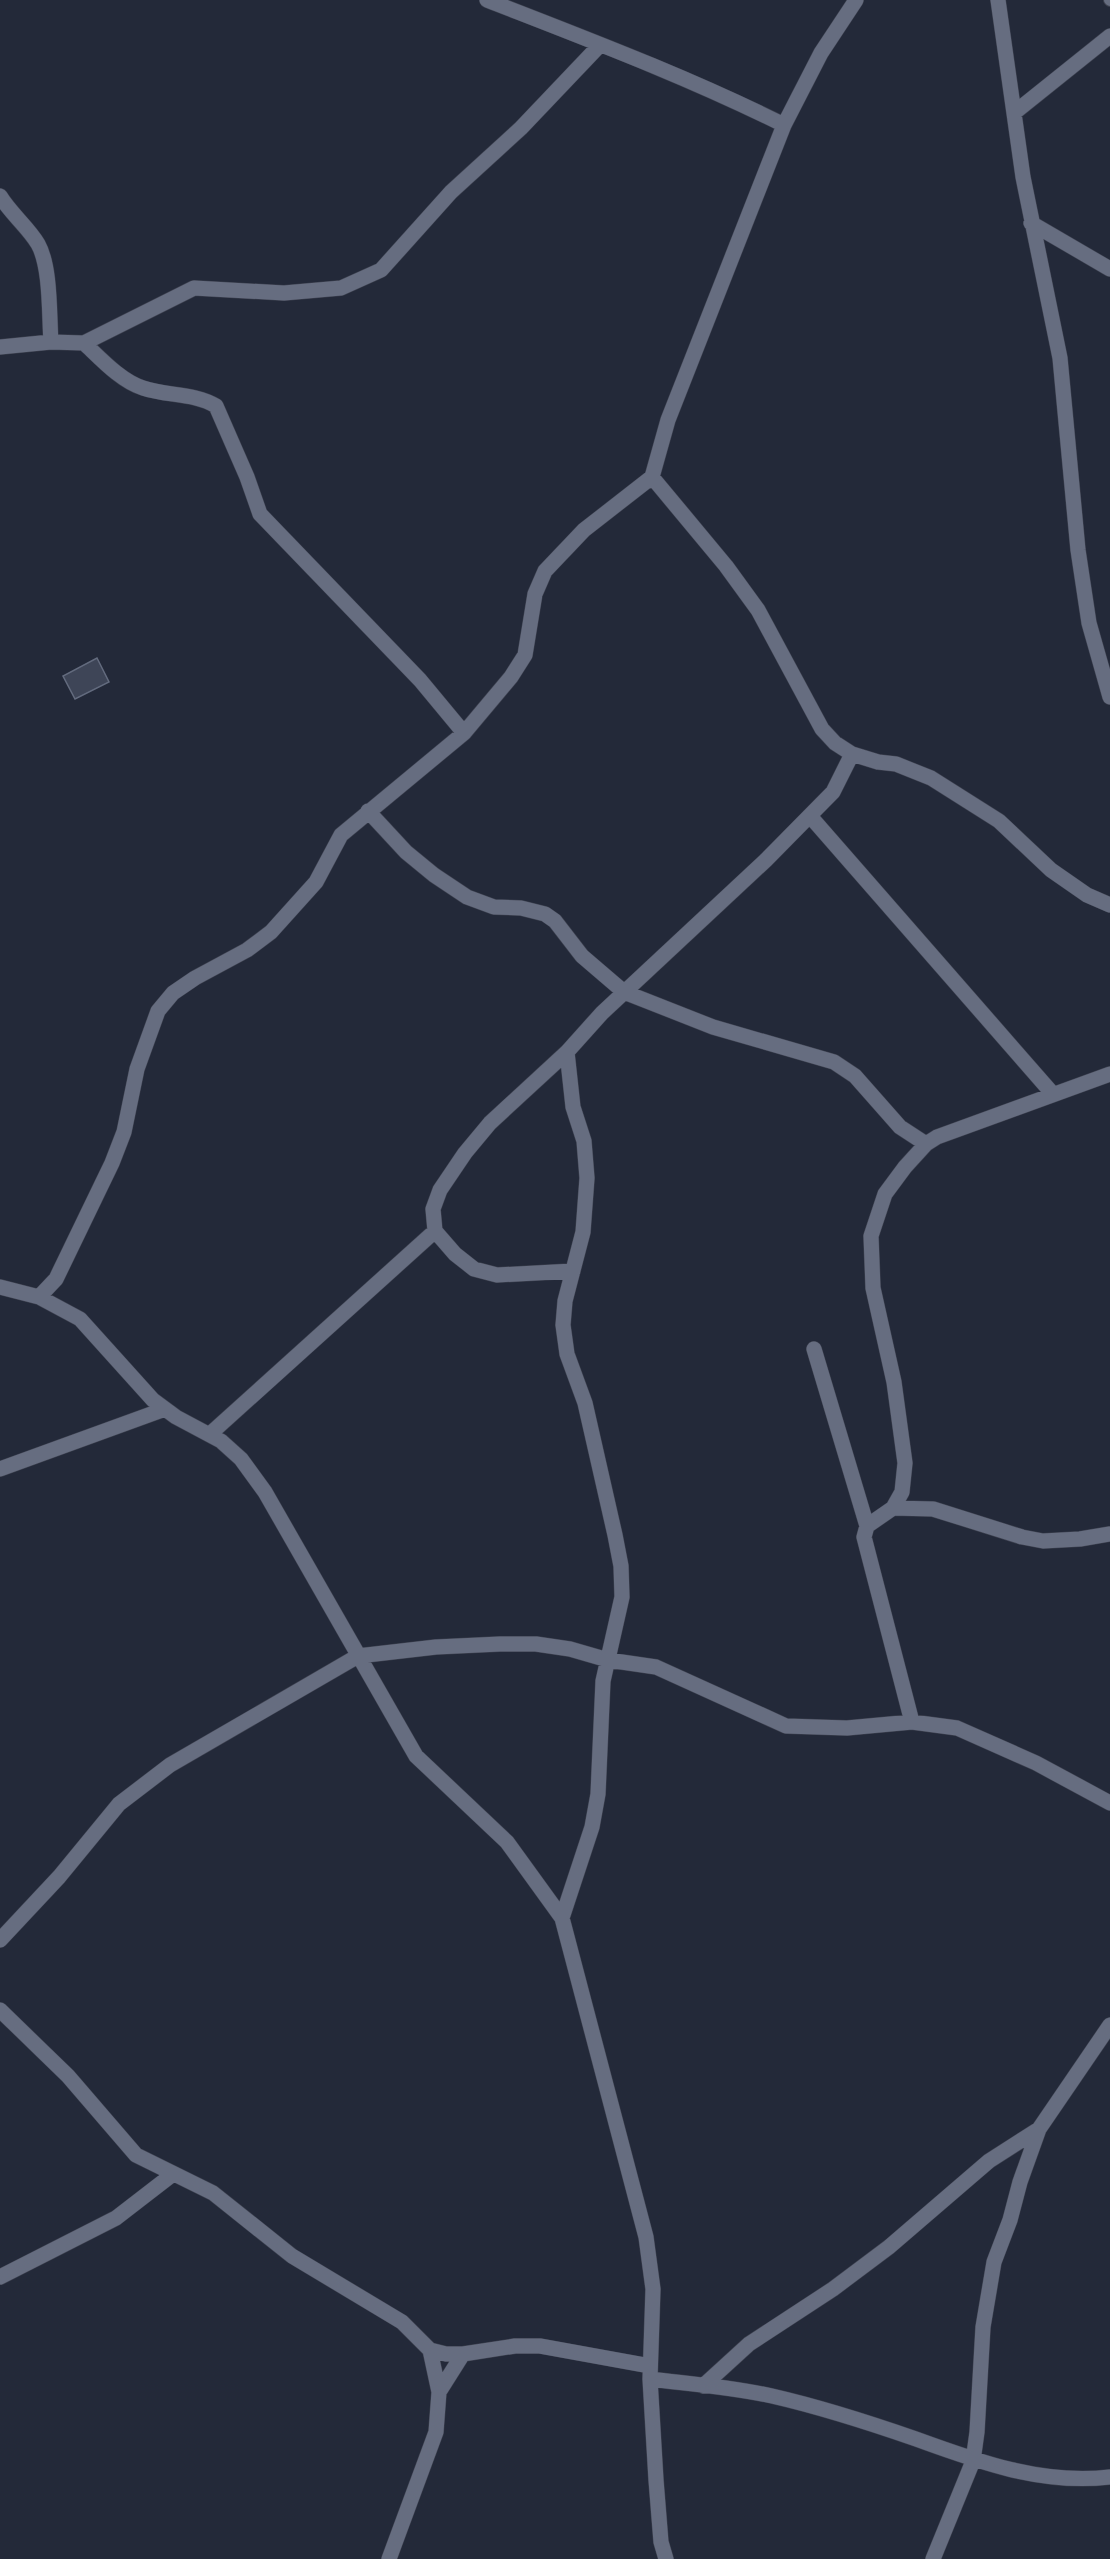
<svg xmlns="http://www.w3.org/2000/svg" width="1110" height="2559" font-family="'Fira Sans Condensed',sans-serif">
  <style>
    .building { fill: #3e4557; stroke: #636b7e; stroke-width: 1.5 }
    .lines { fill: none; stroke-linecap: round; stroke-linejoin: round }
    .lane-casing { stroke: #3f4351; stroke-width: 12 }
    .street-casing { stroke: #3f4351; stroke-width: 16 }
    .lane { stroke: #666d80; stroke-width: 10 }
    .street { stroke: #666d80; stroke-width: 15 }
  </style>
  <rect width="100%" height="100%" fill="#232939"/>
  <path class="building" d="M 97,658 L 109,682 L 75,699 L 63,676 Z"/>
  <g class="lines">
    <defs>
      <path id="lane" d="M 1109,0 L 1110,1"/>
      <path id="street" d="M 487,0 C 587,39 688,77 784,125
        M 998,0 L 1023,177 L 1060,358 L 1078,550 L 1089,623 L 1110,697
        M 1014,113 L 1110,36
        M 0,196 C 11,214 28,227 38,244 C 51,267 49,315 51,342
        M 1031,223 L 1110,269
        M 84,343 C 101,359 121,381 143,388 C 167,396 195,393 216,406 L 247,477 L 260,514 L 420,680 L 464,733
        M 0,347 L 51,342 L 84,343 L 194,288 L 284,293 L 341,288 L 381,270 L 451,192 L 521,128 L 599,46
        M 652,477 L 726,566 L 758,610 L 822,729 L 835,743 L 852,754
        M 368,811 L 406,852 L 434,875 L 467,897 L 494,907 L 521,908 L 545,914 L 555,921 L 582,956 L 624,992 L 713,1027 L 834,1062 L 855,1076 L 900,1127 L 926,1144
        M 810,816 L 1052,1093
        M 573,1271 L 497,1275 L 474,1269 L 455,1254 L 435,1231 L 433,1209 L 440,1190 L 465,1153 L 490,1123 L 567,1052 L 602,1013 L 766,860 L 833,792 L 852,754 L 878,762 L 896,764 L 931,778 L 999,821 L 1051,870 L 1087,895 L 1110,905
        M 0,1287 L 39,1297 L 80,1319 L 153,1400 L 176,1417 L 221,1441 L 241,1459 L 265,1492 L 416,1756 L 507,1842 L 562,1918 L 646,2237 L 653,2289 L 650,2379 L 656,2480 L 661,2542 L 666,2559
        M 39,1297 L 56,1279 L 112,1163 L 124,1132 L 137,1069 L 158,1011 L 173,993 L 195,978 L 247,950 L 271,932 L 316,882 L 341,835 L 464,733 L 511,677 L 525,655 L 535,594 L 545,571 L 584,530 L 652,477 L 668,420 L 784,125 L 821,53 L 856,0
        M 814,1349 L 867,1526
        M 210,1434 L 435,1231
        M 0,1469 L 165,1409
        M 893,1508 L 933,1509 L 1022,1537 L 1043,1541 L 1080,1539 L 1110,1534
        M 912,1722 L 864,1537 L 867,1526 L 893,1508 L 902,1492 L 905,1463 L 894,1382 L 873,1288 L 871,1236 L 885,1194 L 905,1167 L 926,1144 L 937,1137 L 1110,1074
        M 562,1918 L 592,1827 L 598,1794 L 603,1681 L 622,1597 L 621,1566 L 615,1535 L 585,1403 L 567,1354 L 563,1325 L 565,1301 L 583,1232 L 587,1178 L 584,1141 L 573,1107 L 567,1052
        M 0,1940 L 59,1877 L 119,1804 L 170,1765 L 358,1656 L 436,1647 L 500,1644 L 536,1644 L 570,1649 L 608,1660 L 656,1667 L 786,1726 L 847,1728 L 912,1722 L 957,1728 L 1036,1763 L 1110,1803
        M 0,2010 L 68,2076 L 136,2155 L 213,2193 L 292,2256 L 402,2322 L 430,2350 L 446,2354 L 463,2354 L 515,2346 L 540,2346 L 650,2366
        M 0,2277 L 116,2218 L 173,2174
        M 650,2379 C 691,2384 732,2387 772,2396 C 820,2407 870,2423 916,2439 C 979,2462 1042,2485 1110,2477
        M 703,2386 L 749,2344 L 833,2289 L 889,2247 L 989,2161 L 1039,2129
        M 439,2392 L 463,2354
        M 389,2559 L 436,2432 L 439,2392 L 430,2350
        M 933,2559 L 973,2461 L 977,2432 L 983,2327 L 994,2262 L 1010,2220 L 1020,2182 L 1039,2129 L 1110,2025"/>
    </defs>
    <use href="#lane" class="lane-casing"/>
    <use href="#street" class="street-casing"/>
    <use href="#lane" class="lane"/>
    <use href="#street" class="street"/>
  </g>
</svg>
